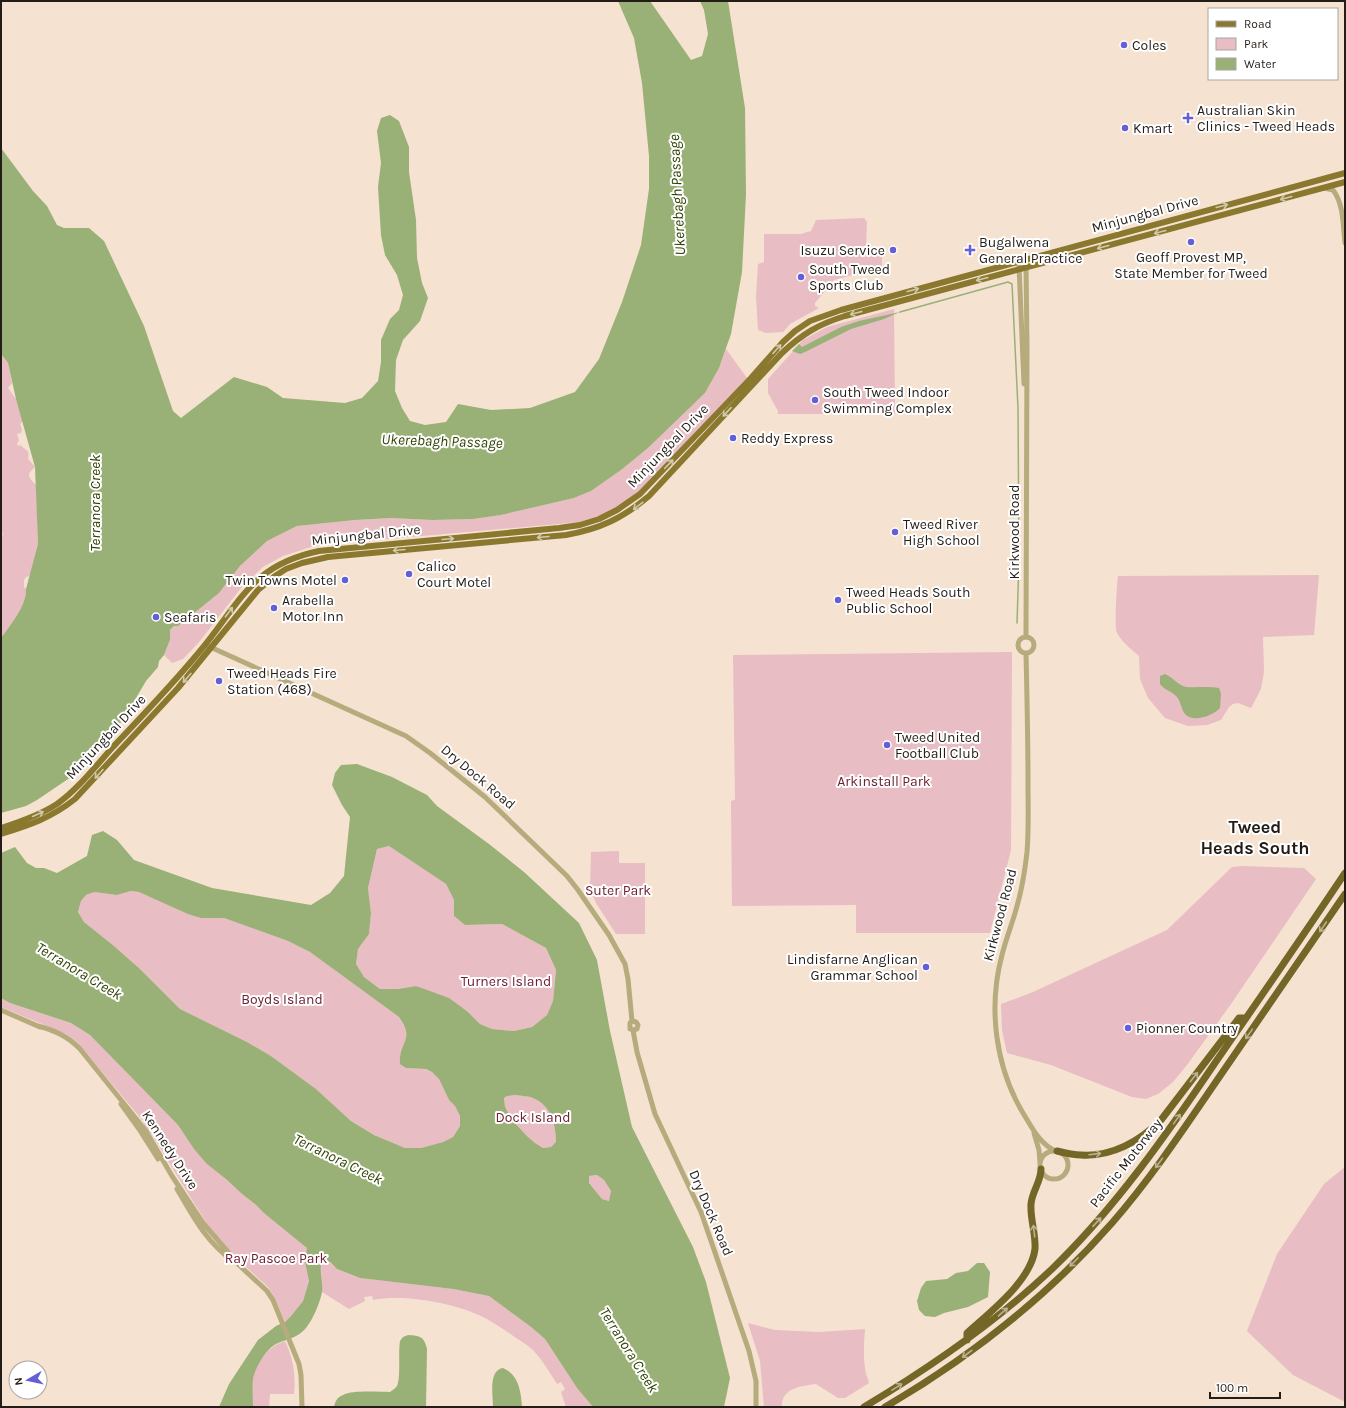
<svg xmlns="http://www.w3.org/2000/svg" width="1346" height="1408" font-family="Karla,sans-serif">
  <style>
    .green { fill: #e8bdc3 }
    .water { fill: #99b077; fill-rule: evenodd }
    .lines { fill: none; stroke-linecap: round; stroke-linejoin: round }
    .stream { stroke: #99b077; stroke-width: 1.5 }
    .minor { stroke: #b6ab7c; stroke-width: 5 }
    .major { stroke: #89782d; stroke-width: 6 }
    .highway { stroke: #746626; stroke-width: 7 }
    .oneway { stroke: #d0c9ab }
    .oneway2 { stroke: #bab292 }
    .poi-dot { fill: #645ed7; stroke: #fff; stroke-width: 1.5 }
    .labels { text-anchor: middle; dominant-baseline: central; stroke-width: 4; stroke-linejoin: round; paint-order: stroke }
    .poi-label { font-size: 14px; fill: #241d17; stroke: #fff; text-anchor: start }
    .street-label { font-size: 14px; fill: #241d17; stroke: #fff }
    .park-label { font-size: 14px; fill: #6f2034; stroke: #fff }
    .water-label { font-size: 15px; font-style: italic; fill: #2f4300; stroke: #fff }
    .district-label { font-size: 18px; font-weight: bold; fill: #241d17; stroke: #fff }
  </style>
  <rect width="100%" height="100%" fill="#f5e2d0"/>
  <path class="green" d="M 864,218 L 867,222 L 866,247 L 870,250 L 876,250 L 882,255 L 882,267 L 834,280 L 815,303 L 815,306 L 819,308 L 790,324 L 783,332 L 766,333 L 758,330 L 756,297 L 758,264 L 764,262 L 764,234 L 801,234 L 811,231 L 816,220 Z
    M 894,309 L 895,414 L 778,414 L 778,411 L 768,393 L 768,379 L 803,340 L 827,327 Z
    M 726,349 L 747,378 L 639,491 L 614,510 L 581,522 L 331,544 L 311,547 L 283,556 L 263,567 L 241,588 L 200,641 L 183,659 L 172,663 L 164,655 L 170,641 L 170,630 L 174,626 L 178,626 L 219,593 L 240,566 L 267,541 L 297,526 L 355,520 L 391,518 L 432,520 L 473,519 L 501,515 L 574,498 L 591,491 L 621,470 L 648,448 L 705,393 L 719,368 Z
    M 1,354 L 8,363 L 12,383 L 8,388 L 16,399 L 23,421 L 20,424 L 22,430 L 21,433 L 17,434 L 19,440 L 17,444 L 18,446 L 20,445 C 27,451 30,450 28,459 L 35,467 C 26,475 28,477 36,485 L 38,544 L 31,573 L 29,576 L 26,577 L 24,580 L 24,587 L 26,589 C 27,605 10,626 1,638 L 1,534 L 4,536 L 1,530 Z
    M 1319,575 L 1314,635 L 1263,637 L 1264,672 L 1261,689 L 1251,708 L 1238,703 L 1233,704 L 1229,707 L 1221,720 L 1207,725 L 1188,726 L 1165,718 L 1148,698 L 1140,679 L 1139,656 C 1131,649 1122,642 1117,633 C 1114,626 1117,585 1118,576 Z
    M 1012,652 L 1011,850 L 990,933 L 856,933 L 856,905 L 732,906 L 731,801 L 735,800 L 733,655 Z
    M 389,846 L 446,884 L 454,900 L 454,916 L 465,925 L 502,924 L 546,948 L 556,970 L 553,1001 L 547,1015 L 532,1027 L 514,1031 L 492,1029 L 480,1024 L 468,1012 L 416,986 L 398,989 L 380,989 L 364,977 L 356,964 L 358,949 L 369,934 L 371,913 L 368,888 L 377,849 Z
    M 619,851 L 619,863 L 645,863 L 645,934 L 616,934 L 596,903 L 590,889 L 591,852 Z
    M 1242,866 L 1304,868 L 1316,879 L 1231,1004 L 1187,1065 L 1173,1082 L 1158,1094 L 1146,1099 L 1132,1097 L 1051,1065 L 1007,1053 L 1002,1030 L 1001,1004 L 1033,992 L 1167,930 L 1232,867 Z
    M 131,891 L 139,892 L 201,918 L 224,918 L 288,941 L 310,952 L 399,1017 C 411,1033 406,1039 400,1056 L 406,1068 L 425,1069 L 432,1072 L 439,1079 L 449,1100 L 455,1106 L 460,1116 L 460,1126 L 453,1137 L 443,1142 L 421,1148 L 405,1148 L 374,1135 L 351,1121 L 316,1089 L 271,1056 L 247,1042 L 180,1009 L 140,969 L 114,946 L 84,922 L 78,912 L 81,901 L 86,895 L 94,892 L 117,895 Z
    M 1,998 L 10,1003 L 71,1023 L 90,1035 L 178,1125 L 194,1149 L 242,1194 L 308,1248 L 305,1262 L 309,1281 L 303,1301 L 291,1316 L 285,1322 L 275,1298 L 268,1287 L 232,1254 L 207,1224 L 152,1135 L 145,1126 L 143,1121 L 77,1042 L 66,1034 L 1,1007 Z
    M 515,1095 C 520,1096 529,1096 533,1098 C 551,1105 556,1125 556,1142 L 551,1147 L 543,1148 L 535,1143 L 527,1136 L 513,1121 L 505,1107 L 504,1098 L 507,1096 Z
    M 1345,1167 L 1345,1402 L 1293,1375 L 1247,1331 L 1277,1254 L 1324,1184 Z
    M 597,1175 L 604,1180 L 611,1191 L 610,1201 L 602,1199 L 589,1183 L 589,1176 Z
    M 325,1261 L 329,1262 L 337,1269 L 360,1278 L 453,1289 L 489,1296 L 531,1327 L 545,1339 L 577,1388 L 593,1407 L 566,1407 L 561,1392 L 565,1389 L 561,1382 L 557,1384 C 550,1373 543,1361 534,1351 C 528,1345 519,1340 512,1335 C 503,1329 493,1322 483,1317 C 454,1303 405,1294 373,1300 L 372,1296 L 364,1297 L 365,1301 L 349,1309 L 322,1292 L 321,1264 Z
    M 748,1323 L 775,1330 L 819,1332 L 865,1329 C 864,1342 863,1355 865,1368 C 865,1373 868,1378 869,1383 L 845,1398 L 838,1398 L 816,1384 C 801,1386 781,1388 782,1407 L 764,1407 L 760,1361 Z
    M 285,1341 C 293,1358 296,1375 294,1394 L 270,1394 L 269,1407 L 253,1407 C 253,1398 251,1387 253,1378 C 257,1360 269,1346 285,1341 Z"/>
  <path class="water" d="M 618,1 L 650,1 L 691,60 L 702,56 L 708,34 L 704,10 L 700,1 L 728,1 L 745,108 L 746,194 L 742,272 L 731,334 L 719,368 L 705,393 L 648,448 L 621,470 L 591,491 L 574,498 L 501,515 L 473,519 L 432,520 L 391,518 L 355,520 L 297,526 L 267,541 L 240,566 L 219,593 L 182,623 L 178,626 L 174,626 L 170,630 L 170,640 L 164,655 L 159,661 L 158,667 L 146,681 L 123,720 L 71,777 L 37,800 L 26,806 L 1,813 L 1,638 C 10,626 27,605 26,589 L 38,544 L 35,467 L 16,399 L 8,363 L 1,354 L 1,148 L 33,191 L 47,206 L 57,225 L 64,228 L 89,228 L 104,241 L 144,326 L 173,411 L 181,418 L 234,377 L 267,387 L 283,398 L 345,403 L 362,398 L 378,381 L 381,362 L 381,340 L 390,319 L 399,310 L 403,295 L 397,275 L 385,255 L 381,235 L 378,187 L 381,163 L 377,131 L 381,118 L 390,115 L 399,121 L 409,147 L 409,172 L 416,220 L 417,258 L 422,283 L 428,298 L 420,321 L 403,340 L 396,360 L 395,391 L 402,408 L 410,421 L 425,425 L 446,422 L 458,404 L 491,410 L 530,408 L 575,392 L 599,359 L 622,302 L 641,245 L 649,189 L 649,156 L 642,83 L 634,38 Z
    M 900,312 L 884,319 L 851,329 L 805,352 L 800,354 L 792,351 L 799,344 L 802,347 L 841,327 L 859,321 Z
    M 1165,674 C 1173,677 1178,686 1187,687 C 1197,688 1208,686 1219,688 L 1221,694 L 1220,708 C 1213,716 1193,723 1185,714 C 1181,709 1181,702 1177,697 C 1172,691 1164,690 1160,684 L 1160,676 Z
    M 357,764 L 392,777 L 427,795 L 437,806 L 489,844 L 524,872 L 579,923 L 597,960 L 610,1031 L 632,1127 L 693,1247 L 706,1282 L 730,1378 L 724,1407 L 593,1407 L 577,1388 L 545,1339 L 531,1327 L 489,1296 L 453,1289 L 360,1278 L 337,1269 L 330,1262 L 325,1261 L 321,1264 C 320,1273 323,1283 322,1292 C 320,1303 313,1319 306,1328 C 298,1338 286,1339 276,1344 C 266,1349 255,1368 253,1379 C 252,1388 253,1398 253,1407 L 219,1407 L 229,1384 L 258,1340 L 276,1326 L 285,1322 L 291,1316 L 303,1301 L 309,1281 L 305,1262 L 307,1248 L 264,1213 L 256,1205 L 242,1194 L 226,1179 L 207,1164 L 194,1149 L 178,1125 L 90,1035 L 71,1023 L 10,1003 L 1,998 L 1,853 L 15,847 L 27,863 L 36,868 L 44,868 L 57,873 L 87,856 L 92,835 L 103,831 L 117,840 L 134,860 L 212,888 L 311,905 L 330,893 L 344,876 L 350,817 L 342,805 L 332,785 L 335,773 L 341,765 ZM 389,846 L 446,884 L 454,900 L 454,916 L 465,925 L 502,924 L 546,948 L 556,970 L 553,1001 L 547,1015 L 532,1027 L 514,1031 L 492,1029 L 480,1024 L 468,1012 L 449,998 L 416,986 L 398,989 L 380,989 L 364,977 L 356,964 L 358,949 L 369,934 L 371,913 L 368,888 L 377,849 ZM 131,891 L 139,892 L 188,914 L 201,918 L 224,918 L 288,941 L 310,952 L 399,1017 C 416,1040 398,1042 400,1064 L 406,1068 L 426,1069 L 432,1072 L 439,1079 L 449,1100 L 455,1106 L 460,1116 L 460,1126 L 453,1137 L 443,1142 L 421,1148 L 405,1148 L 374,1135 L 351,1121 L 316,1089 L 271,1056 L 247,1042 L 180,1009 L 140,969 L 114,946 L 84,922 L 78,912 L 81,901 L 86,895 L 94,892 L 117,895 ZM 515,1095 C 520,1096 529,1096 533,1098 C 551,1105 556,1125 556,1142 L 551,1147 L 543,1148 L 535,1143 L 527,1136 L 513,1121 L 505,1107 L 504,1098 L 507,1096 ZM 597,1175 L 604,1180 L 611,1191 L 609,1201 L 602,1199 L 589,1183 L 589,1176 Z
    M 977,1263 L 984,1263 L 990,1272 L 988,1297 L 968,1307 L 944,1313 L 935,1317 L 925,1316 L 919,1310 L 917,1301 L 921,1288 L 926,1281 L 947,1279 L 956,1273 L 968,1271 Z
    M 408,1335 C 420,1336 424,1336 427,1349 L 426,1407 L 334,1407 C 335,1402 337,1397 343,1395 C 352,1390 378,1392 390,1392 C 392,1390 395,1389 397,1386 C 401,1377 398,1352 400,1341 L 403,1337 Z
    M 503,1368 C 519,1375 521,1392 522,1407 L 493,1407 C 493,1396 488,1370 503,1368 Z"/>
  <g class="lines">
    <path class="stream" d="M 900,312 L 1008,282 L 1012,284 L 1018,408 L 1019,560 L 1017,623"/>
    <path class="minor" d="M 1324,188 L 1333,190 C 1344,204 1343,227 1345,243
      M 1019,266 L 1024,384
      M1018 645a8 8 0 1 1 16 0a8 8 0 1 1-16 0Z
      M 1026,637 L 1027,348 L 1026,264
      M 208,646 L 406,736 L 430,753 L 485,797 L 567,876 L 578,890 L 609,935 L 625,964 L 628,979 L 632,1021
      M 1026,653 C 1027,696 1028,739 1028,783 C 1028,806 1029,829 1027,852 C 1025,870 1022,889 1017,906 C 1013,922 1006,938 1002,955 C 988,1007 995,1066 1023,1113 C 1031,1126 1040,1145 1056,1151
      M 1,1010 L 40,1027
      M 632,1021 L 636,1022 L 638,1025 L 637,1029 L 633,1030
      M 632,1021 L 630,1023 L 630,1029 L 633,1030
      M 38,1026 C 54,1030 68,1036 80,1049 L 146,1131 L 172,1176 L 203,1223 L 240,1266 L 267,1291 L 273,1300 L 299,1364 L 301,1375 L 302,1407
      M 633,1030 L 637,1052 L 655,1114 L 701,1212 L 749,1351 L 756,1381 L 756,1407
      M 121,1104 L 139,1129 L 158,1159
      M 1034,1133 L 1039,1150 L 1040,1163
      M1040 1165a14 14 0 1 1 28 0a14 14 0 1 1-28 0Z
      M 177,1189 C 194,1218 206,1242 234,1262"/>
    <path class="major" d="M 1,828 C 20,822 40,815 57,804 C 78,789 95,767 112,748 C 142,716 172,685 200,651 C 240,603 251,565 319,551 L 559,528 L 580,525 L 599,519 L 617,510 L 640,494 L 751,378 L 783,342 L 795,331 L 810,321 L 841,310 L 1345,173
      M 1,834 C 30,825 51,818 75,799 L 178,688 L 258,590 L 275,576 L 286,569 L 302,563 L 328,557 L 566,535 C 600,529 623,518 649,496 L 782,353 C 802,334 819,324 845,316 L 1345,182"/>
    <path class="highway" d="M 1057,1151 C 1065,1153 1073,1155 1081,1155 C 1112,1157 1140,1141 1161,1120 L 1239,1018 L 1246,1018
      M 967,1340 L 967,1333 C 990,1312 1031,1281 1035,1249 C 1036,1234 1030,1219 1031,1204 C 1032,1191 1041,1182 1041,1169
      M 864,1407 C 931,1367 995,1323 1052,1269 C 1116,1207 1167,1134 1217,1060 C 1260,998 1303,936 1345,873
      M 885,1407 C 969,1358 1048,1296 1112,1223 C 1153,1176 1187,1124 1222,1073 C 1263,1014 1304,954 1345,894"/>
  </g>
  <defs><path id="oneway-shaft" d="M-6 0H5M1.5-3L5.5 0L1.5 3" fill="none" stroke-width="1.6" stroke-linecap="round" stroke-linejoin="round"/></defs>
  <g class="oneway">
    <use href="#oneway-shaft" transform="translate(1286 198) rotate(165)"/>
    <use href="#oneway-shaft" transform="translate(1222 206) rotate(-15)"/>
    <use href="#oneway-shaft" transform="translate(1160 232) rotate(165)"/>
    <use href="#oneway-shaft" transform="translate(1103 247) rotate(165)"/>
    <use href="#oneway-shaft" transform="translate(982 279) rotate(165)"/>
    <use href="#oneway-shaft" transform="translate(913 290) rotate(-15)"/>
    <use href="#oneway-shaft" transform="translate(856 313) rotate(165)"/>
    <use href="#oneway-shaft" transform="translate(777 349) rotate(-48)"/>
    <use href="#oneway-shaft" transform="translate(727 412) rotate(133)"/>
    <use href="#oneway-shaft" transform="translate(669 464) rotate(-46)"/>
    <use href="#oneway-shaft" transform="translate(638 506) rotate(142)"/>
    <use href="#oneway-shaft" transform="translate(543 537) rotate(175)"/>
    <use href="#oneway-shaft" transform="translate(448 539) rotate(-5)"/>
    <use href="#oneway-shaft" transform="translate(399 550) rotate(175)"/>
    <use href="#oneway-shaft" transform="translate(229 612) rotate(-53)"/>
    <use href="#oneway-shaft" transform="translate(187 678) rotate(131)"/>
    <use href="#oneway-shaft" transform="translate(99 774) rotate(132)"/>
    <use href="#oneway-shaft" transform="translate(38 814) rotate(-24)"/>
  </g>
  <g class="oneway2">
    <use href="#oneway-shaft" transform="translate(1323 927) rotate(124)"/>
    <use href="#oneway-shaft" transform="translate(1249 1034) rotate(125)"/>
    <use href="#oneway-shaft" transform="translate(1194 1077) rotate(-52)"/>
    <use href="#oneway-shaft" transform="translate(1177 1119) rotate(-55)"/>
    <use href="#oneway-shaft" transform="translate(1095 1154) rotate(-7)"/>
    <use href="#oneway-shaft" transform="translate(1159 1163) rotate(126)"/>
    <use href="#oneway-shaft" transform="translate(1097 1222) rotate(-47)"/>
    <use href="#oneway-shaft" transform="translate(1034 1231) rotate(-97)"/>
    <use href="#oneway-shaft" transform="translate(1074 1262) rotate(135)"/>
    <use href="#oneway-shaft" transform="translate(1003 1312) rotate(-41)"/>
    <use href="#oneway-shaft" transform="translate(967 1354) rotate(143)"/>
    <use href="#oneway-shaft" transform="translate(897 1387) rotate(-32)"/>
  </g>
  <g class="poi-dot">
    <circle cx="1124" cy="45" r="4"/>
    <path d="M1186 112h4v4h4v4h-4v4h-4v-4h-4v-4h4z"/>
    <circle cx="1125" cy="128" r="4"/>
    <circle cx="1191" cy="242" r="4"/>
    <circle cx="893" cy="250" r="4"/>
    <path d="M968 244h4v4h4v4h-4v4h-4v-4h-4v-4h4z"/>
    <circle cx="801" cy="277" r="4"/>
    <circle cx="815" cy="400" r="4"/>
    <circle cx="733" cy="438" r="4"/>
    <circle cx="895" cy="532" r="4"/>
    <circle cx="409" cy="574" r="4"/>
    <circle cx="345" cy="580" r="4"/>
    <circle cx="838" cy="600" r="4"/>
    <circle cx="274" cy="608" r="4"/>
    <circle cx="156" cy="617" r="4"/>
    <circle cx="219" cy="681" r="4"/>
    <circle cx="887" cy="745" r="4"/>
    <circle cx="926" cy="967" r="4"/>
    <circle cx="1128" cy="1028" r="4"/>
  </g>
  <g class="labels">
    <g class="poi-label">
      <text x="1132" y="45">Coles</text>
      <text x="1197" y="110">Australian Skin<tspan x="1197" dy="16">Clinics - Tweed Heads</tspan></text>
      <text x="1133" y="128">Kmart</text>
      <text x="979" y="242">Bugalwena<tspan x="979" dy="16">General Practice</tspan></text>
      <text x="885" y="250" text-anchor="end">Isuzu Service</text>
      <text x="1191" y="257" text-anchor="middle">Geoff Provest MP,<tspan x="1191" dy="16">State Member for Tweed</tspan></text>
      <text x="809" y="269">South Tweed<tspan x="809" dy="16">Sports Club</tspan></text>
      <text x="823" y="392">South Tweed Indoor<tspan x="823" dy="16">Swimming Complex</tspan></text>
      <text x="741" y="438">Reddy Express</text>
      <text x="903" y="524">Tweed River<tspan x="903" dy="16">High School</tspan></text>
      <text x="417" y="566">Calico<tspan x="417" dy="16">Court Motel</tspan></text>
      <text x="337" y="580" text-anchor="end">Twin Towns Motel</text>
      <text x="846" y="592">Tweed Heads South<tspan x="846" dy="16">Public School</tspan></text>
      <text x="282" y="600">Arabella<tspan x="282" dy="16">Motor Inn</tspan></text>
      <text x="164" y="617">Seafaris</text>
      <text x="227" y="673">Tweed Heads Fire<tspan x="227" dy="16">Station (468)</tspan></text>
      <text x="895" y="737">Tweed United<tspan x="895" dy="16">Football Club</tspan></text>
      <text x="918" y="959" text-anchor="end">Lindisfarne Anglican<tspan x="918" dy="16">Grammar School</tspan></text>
      <text x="1136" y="1028">Pionner Country</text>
    </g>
    <g class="street-label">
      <text transform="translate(1145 214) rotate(-15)">Minjungbal Drive</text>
      <text transform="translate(668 446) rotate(-46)">Minjungbal Drive</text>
      <text transform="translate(1014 532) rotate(-90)">Kirkwood Road</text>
      <text transform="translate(366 535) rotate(-6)">Minjungbal Drive</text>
      <text transform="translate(106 737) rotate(-47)">Minjungbal Drive</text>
      <text transform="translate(478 777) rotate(40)">Dry Dock Road</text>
      <text transform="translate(1000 915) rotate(-75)">Kirkwood Road</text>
      <text transform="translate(170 1150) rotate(57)">Kennedy Drive</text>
      <text transform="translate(1126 1163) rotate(-52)">Pacific Motorway</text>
      <text transform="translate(711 1213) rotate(67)">Dry Dock Road</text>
    </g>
    <g class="park-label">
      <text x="884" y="781">Arkinstall Park</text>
      <text x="618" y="890">Suter Park</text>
      <text x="506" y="981">Turners Island</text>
      <text x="282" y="999">Boyds Island</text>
      <text x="533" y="1117">Dock Island</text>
      <text x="276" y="1258">Ray Pascoe Park</text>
    </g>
    <g class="water-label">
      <text transform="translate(677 195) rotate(-93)">Ukerebagh Passage</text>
      <text transform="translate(442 441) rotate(2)">Ukerebagh Passage</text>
      <text transform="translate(95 503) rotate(-90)">Terranora Creek</text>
      <text transform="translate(79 971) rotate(31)">Terranora Creek</text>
      <text transform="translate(338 1159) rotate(26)">Terranora Creek</text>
      <text transform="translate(629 1350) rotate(58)">Terranora Creek</text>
    </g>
    <g class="district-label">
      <text x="1255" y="827">Tweed<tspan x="1255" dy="21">Heads South</tspan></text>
    </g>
  </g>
  <rect width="1346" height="1408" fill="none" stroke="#241d17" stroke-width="4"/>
  <rect x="1208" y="8" width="130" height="72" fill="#ffffff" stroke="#a7a5a2"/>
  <rect x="1216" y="21" width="20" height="6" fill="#89782d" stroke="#a7a5a2"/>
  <text x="1244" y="28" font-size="12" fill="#241d17">Road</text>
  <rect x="1216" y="38" width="20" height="12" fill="#e8bdc3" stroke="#a7a5a2"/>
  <text x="1244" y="48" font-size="12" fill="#241d17">Park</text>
  <rect x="1216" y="58" width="20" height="12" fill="#99b077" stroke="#a7a5a2"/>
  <text x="1244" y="68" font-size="12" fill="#241d17">Water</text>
  <g transform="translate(28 1380) rotate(261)"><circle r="19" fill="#ffffff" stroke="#a7a5a2"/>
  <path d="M0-3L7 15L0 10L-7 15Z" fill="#645ed7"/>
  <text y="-6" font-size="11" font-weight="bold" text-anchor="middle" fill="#241d17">N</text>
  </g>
  <path d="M1210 1392v6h70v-6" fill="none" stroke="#241d17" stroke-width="2"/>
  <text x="1216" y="1392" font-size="12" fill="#241d17" stroke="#ffffff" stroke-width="3" paint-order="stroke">100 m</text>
</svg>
